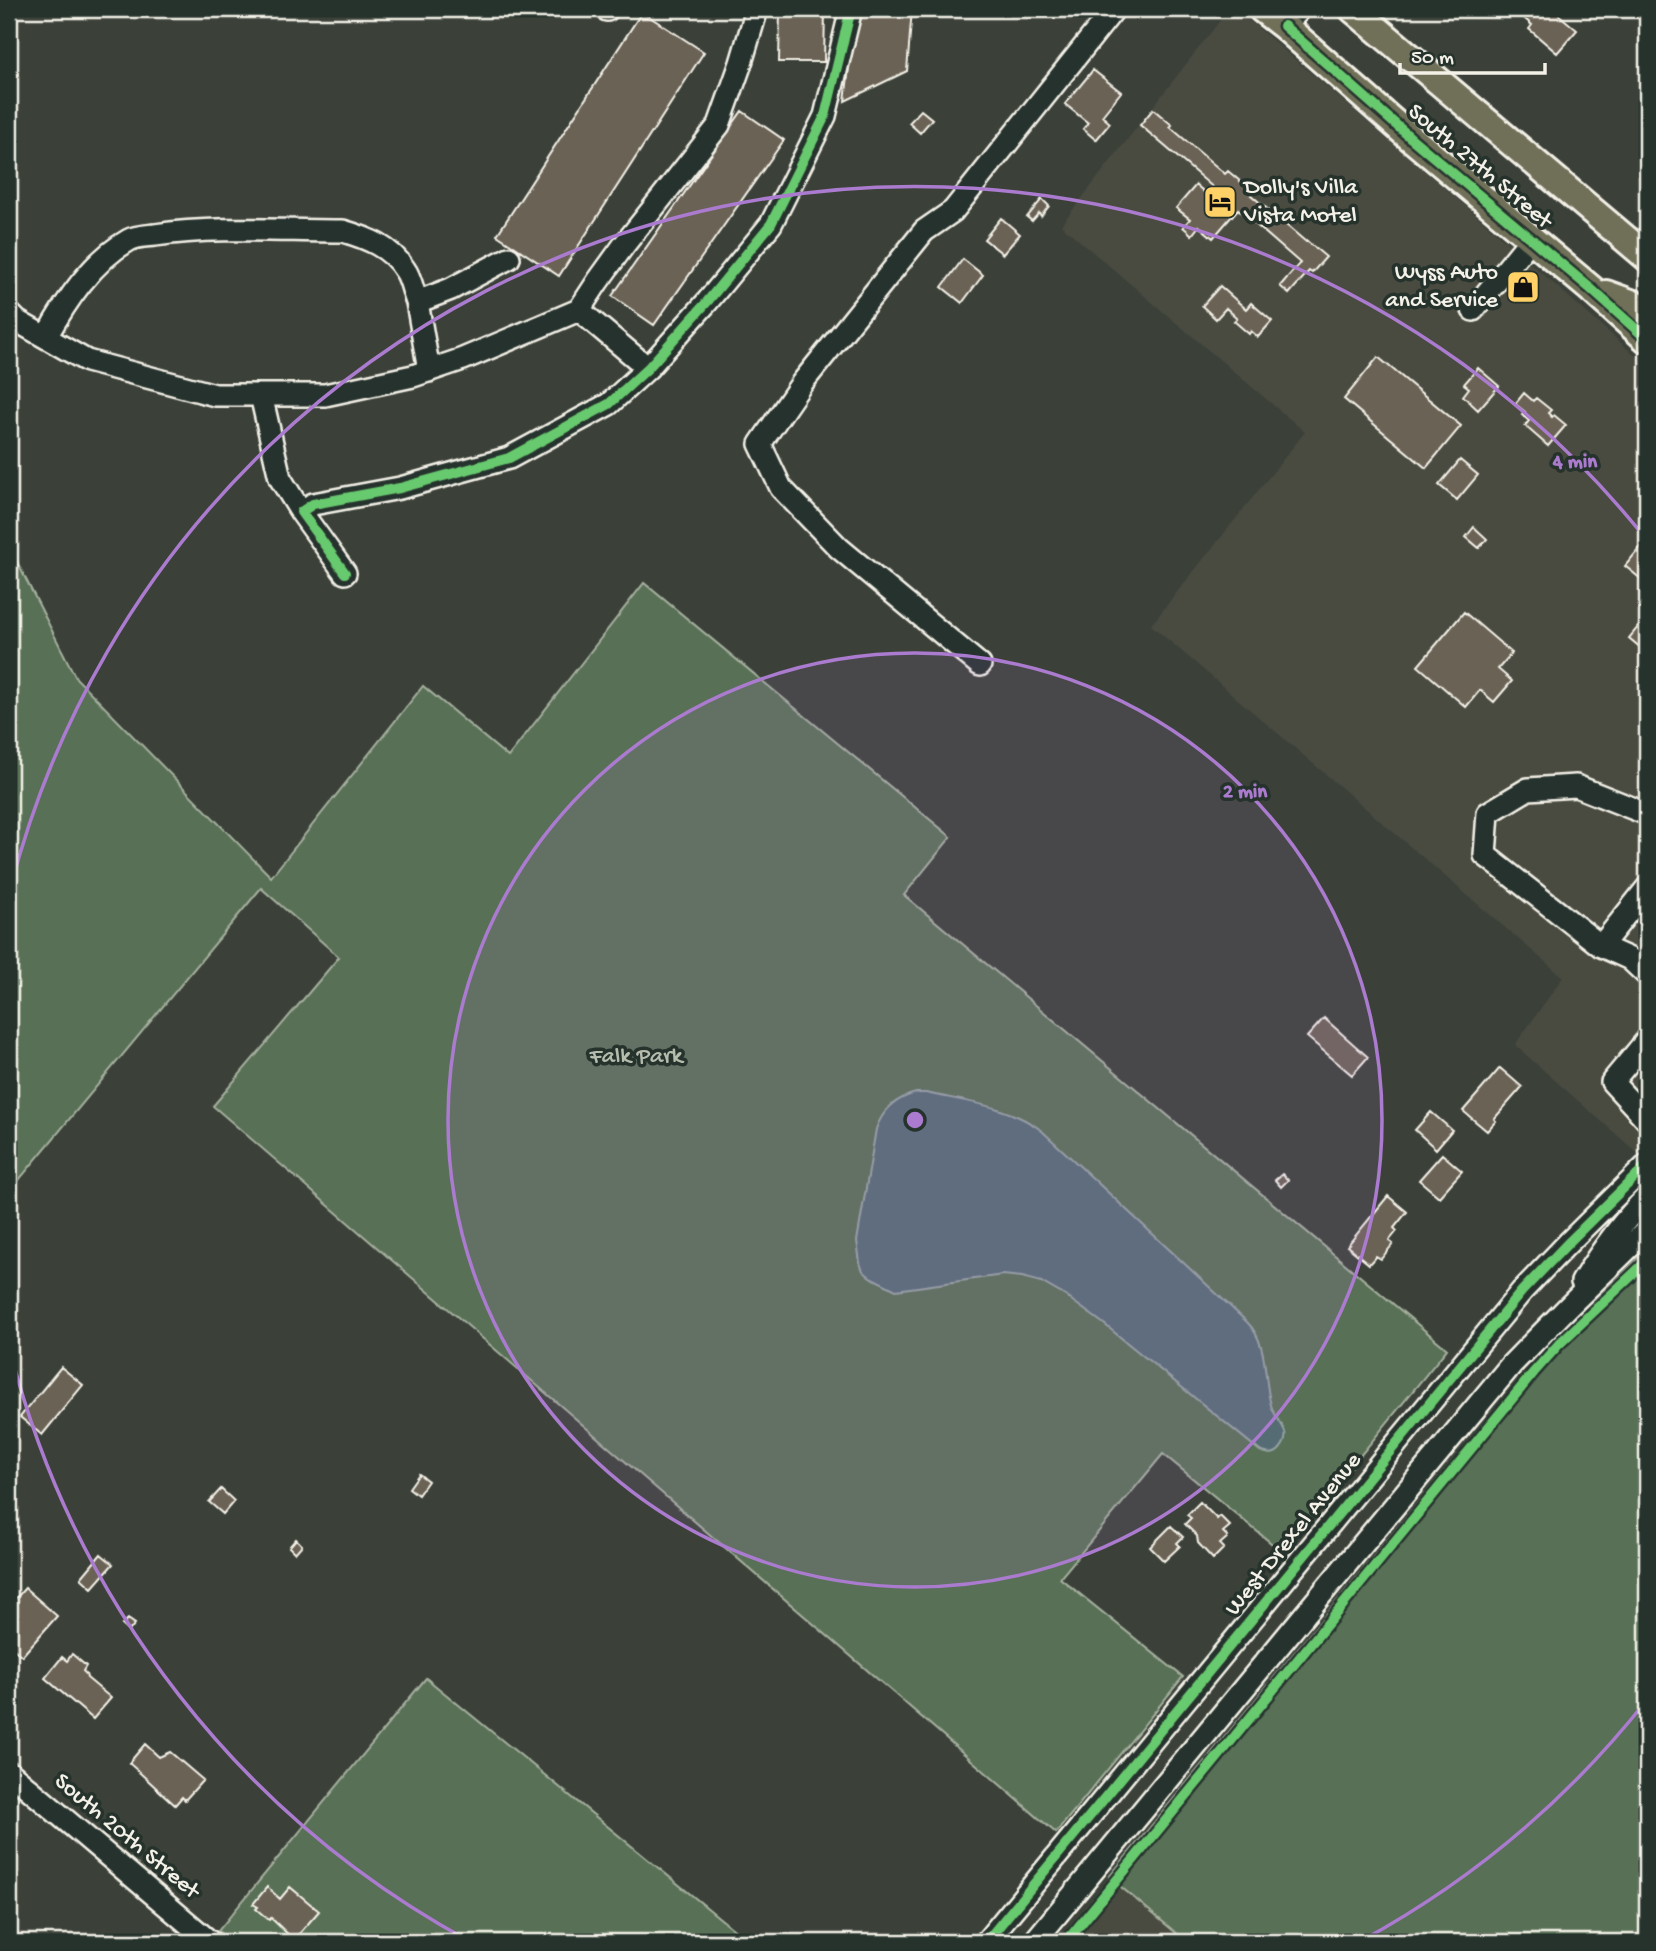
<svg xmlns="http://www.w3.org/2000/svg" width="1656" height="1951" font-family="'Gochi Hand',sans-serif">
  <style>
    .built { fill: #494b41 }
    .green { fill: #587056; stroke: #a6b09f; stroke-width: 2 }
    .water { fill: #566c74; stroke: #95a1a2; stroke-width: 2 }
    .building { fill: #6b6255; stroke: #f4f1e8; stroke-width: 2 }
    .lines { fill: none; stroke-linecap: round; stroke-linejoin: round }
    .minor-casing { stroke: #f4f1e8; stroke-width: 26 }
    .major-casing { stroke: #f4f1e8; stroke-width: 32 }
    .minor { stroke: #26332d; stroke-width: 21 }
    .major { stroke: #706f59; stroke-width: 26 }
    .cycleway-casing { stroke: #26332d; stroke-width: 15 }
    .cycleway { stroke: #67ca6e; stroke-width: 10 }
    .ring { fill: none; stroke: #ab7bcf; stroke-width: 3.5 }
    .labels { text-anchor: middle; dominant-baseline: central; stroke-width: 7; stroke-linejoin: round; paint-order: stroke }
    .street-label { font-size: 24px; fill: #f4f1e8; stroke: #26332d }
    .poi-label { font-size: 24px; fill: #f4f1e8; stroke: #26332d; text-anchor: start }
    .park-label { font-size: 24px; fill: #b6bdae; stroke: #26332d }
    .centre { fill: #ab7bcf; stroke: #26332d; stroke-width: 3.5 }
    .ring-label { font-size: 21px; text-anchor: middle; font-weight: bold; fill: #ab7bcf; stroke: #26332d; stroke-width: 7; stroke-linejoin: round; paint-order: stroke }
  </style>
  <rect width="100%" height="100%" fill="#3b4139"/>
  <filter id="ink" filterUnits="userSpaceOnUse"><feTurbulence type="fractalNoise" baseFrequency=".0143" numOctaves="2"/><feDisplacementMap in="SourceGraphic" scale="14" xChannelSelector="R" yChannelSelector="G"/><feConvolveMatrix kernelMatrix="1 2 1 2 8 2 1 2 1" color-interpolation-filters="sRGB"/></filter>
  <g filter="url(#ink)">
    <path class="built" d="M 1229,9 L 1236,9 L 1477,216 L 1647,366 L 1647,1152 L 1642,1157 L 1515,1045 L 1563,977 L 1151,625 L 1305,432 L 1061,225 Z
      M 1109,1877 L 1187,1942 L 1055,1942 Z"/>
    <path class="green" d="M 9,546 L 76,678 L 271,877 L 423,686 L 508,757 L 644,583 L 951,837 L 904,895 L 1447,1349 L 1282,1552 L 1163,1454 L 1060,1578 L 1183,1677 L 1056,1833 L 213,1106 L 339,957 L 261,888 L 9,1192 Z
      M 1647,1250 L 1647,1942 L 1187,1942 L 1109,1877 L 1542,1353 Z
      M 426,1678 L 749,1942 L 231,1942 L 218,1931 Z"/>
    <path class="water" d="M 916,1093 L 926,1093 C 966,1102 1007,1105 1041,1130 L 1247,1322 C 1269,1344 1263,1377 1271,1405 C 1275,1421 1295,1431 1280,1449 C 1274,1456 1268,1454 1260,1451 L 1104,1324 L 1067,1297 L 1041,1282 L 1022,1277 L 1003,1275 L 896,1290 L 870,1277 L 863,1271 L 860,1263 L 857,1241 L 876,1129 C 883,1109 896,1098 916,1093 Z"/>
    <path class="building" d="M 780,9 L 825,9 L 824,62 L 779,62 Z
      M 856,9 L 912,9 L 907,71 L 845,101 Z
      M 1513,9 L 1552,9 L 1577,30 L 1557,53 L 1529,29 L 1532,25 Z
      M 642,12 L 704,52 L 559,276 L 497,235 Z
      M 1093,70 L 1121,92 L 1102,116 L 1110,123 L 1096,140 L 1083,129 L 1088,123 L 1065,104 Z
      M 1153,109 L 1172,125 L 1170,127 L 1225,174 L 1228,171 L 1253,192 L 1251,195 L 1306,242 L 1307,241 L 1326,257 L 1312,273 L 1309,271 L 1289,294 L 1280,286 L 1300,263 L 1238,209 L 1213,238 L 1199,226 L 1192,235 L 1183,227 L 1190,219 L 1176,208 L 1196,185 L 1209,196 L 1215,189 L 1140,125 Z
      M 921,110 L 932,119 L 920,133 L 909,123 Z
      M 742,111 L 784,140 L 654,325 L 612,296 Z
      M 1042,199 L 1049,206 L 1041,216 L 1039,213 L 1032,221 L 1027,217 Z
      M 1001,218 L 1020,234 L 1003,254 L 984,239 Z
      M 963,259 L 983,275 L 962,303 L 942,287 Z
      M 1220,286 L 1246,309 L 1251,303 L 1272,321 L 1258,337 L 1251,331 L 1249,334 L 1234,321 L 1237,318 L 1226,308 L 1216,319 L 1202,306 Z
      M 1378,357 L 1461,426 L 1426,468 L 1344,399 Z
      M 1478,368 L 1499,386 L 1478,410 L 1463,396 L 1469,388 L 1464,384 Z
      M 1524,393 L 1533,401 L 1536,398 L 1551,410 L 1548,413 L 1552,417 L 1554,415 L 1566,425 L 1548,446 L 1525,426 L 1529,421 L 1522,415 L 1525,412 L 1515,404 Z
      M 1460,460 L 1478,475 L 1457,500 L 1439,485 Z
      M 1474,527 L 1487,539 L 1479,548 L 1466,537 Z
      M 1647,539 L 1647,584 L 1625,566 Z
      M 1464,612 L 1512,653 L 1498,669 L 1512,681 L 1494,702 L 1480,690 L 1466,707 L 1418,666 Z
      M 1647,616 L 1647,653 L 1629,638 Z
      M 1324,1018 L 1368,1057 L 1352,1075 L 1307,1037 Z
      M 1500,1068 L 1522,1087 L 1494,1119 L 1496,1121 L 1487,1131 L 1463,1111 Z
      M 1431,1112 L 1452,1130 L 1436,1149 L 1415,1130 Z
      M 1442,1154 L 1462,1171 L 1439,1197 L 1419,1180 Z
      M 1282,1174 L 1288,1180 L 1281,1187 L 1275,1180 Z
      M 1388,1196 L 1407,1212 L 1394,1228 L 1397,1231 L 1389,1241 L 1393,1244 L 1381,1259 L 1376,1256 L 1369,1264 L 1347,1246 Z
      M 61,1367 L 83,1385 L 42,1435 L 20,1417 Z
      M 419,1474 L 428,1481 L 418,1495 L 409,1488 Z
      M 221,1489 L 234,1501 L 223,1514 L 209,1502 Z
      M 1200,1502 L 1217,1519 L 1220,1516 L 1230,1526 L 1223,1532 L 1228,1537 L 1220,1544 L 1224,1548 L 1213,1559 L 1198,1543 L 1197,1536 L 1185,1524 L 1191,1518 L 1187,1515 Z
      M 1171,1526 L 1183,1537 L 1177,1543 L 1180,1546 L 1164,1561 L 1150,1547 Z
      M 296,1539 L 302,1545 L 295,1553 L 289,1547 Z
      M 101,1554 L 113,1564 L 92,1588 L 81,1578 Z
      M 25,1588 L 57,1616 L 22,1656 L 9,1645 L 9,1606 Z
      M 128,1619 L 135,1624 L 129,1631 L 122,1625 Z
      M 72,1654 L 86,1666 L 83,1671 L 86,1674 L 87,1678 L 111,1698 L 93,1719 L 45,1678 L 62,1657 L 67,1661 Z
      M 145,1744 L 159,1757 L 170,1752 L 203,1780 L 185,1800 L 182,1797 L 175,1805 L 129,1763 Z
      M 267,1887 L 280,1899 L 290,1887 L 319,1911 L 294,1940 L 271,1918 L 269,1920 L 256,1909 L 258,1907 L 253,1904 Z"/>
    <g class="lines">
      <defs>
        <path id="minor" d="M 607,10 L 608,9
          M 1284,26 L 1300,9
          M 579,310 L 598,281 L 624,245 L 719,125 L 741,63 L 757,9
          M 579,310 L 648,368
          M 1473,310 L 1531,239
          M 9,313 L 17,321 L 87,361 L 215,395 L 325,395 L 413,376 L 463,359 L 579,310
          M 46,337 C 66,301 92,261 129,240 C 136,236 147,236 155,235 C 216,226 282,231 343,231 C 367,238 391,247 405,270 C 411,278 413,292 417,302
          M 429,371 L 417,302 L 451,289 L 509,258
          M 261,395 L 280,478 L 301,512
          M 345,573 L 301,512 L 313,504 L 400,488 L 509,458 L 609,404 L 648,368 L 707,302 L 771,224 L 825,116 L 851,9
          M 980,665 L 839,548 L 781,488 L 760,444 L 802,383 L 924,231 L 953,211 L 1114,9
          M 1647,814 L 1576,786 L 1528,789 L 1488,813 L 1485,855 L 1601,946 L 1630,959 L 1647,975
          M 1601,946 L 1647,888
          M 1647,1040 L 1612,1082 L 1647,1120
          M 1582,1282 C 1601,1251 1621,1223 1647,1197
          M 9,1772 L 210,1942
          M 986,1942 L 1522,1291 L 1569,1242 L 1647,1165
          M 1034,1942 L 1511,1365 L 1567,1308 L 1647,1230"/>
        <path id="major" d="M 1262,9 L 1284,26 L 1411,138 L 1591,289 L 1647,339
          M 1353,9 L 1647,257
          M 1606,294 L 1639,306 L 1647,312"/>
      </defs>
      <use href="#minor" class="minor-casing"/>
      <use href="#major" class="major-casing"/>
      <use href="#minor" class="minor"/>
      <use href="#major" class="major"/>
      <defs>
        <path id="cycleway" d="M 1284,26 L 1411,138 L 1591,289 L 1647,339
          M 345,573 L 301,512 L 313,504 L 400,488 L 509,458 L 609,404 L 648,368 L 707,302 L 771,224 L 825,116 L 851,9
          M 986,1942 L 1522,1291 L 1569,1242 L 1647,1165
          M 1066,1942 L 1534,1372 L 1559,1344 L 1647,1261"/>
      </defs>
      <use href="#cycleway" class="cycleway-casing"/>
      <use href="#cycleway" class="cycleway"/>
    </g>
  </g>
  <circle cx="915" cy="1120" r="467" fill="#ab7bcf" fill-opacity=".12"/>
  <g class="ring">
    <circle cx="915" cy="1120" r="467"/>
    <path d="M1646 1701A934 934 0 0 1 1361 1941M469 1941A934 934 0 0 1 11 1354M11 886A934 934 0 0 1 1646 539"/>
  </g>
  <defs>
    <symbol id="hotel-square" viewBox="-11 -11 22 22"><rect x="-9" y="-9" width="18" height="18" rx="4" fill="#ffd166" stroke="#26332d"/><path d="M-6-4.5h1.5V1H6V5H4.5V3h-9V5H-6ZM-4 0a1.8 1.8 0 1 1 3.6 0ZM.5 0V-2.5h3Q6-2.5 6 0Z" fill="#111"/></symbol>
    <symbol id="shop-square" viewBox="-11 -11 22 22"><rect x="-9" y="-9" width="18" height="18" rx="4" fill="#ffd166" stroke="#26332d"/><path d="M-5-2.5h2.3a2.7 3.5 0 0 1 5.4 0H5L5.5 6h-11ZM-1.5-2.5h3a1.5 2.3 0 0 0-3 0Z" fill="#111"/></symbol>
  </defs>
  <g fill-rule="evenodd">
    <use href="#hotel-square" x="1201" y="183" width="38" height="38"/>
    <use href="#shop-square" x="1504" y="268" width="38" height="38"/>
  </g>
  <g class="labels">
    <g class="street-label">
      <text transform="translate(1479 167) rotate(40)">South 27th Street</text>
      <text transform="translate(1294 1535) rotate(-51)">West Drexel Avenue</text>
      <text transform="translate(126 1837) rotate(40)">South 20th Street</text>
    </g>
    <g class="poi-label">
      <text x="1244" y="188">Dolly's Villa<tspan x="1244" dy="28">Vista Motel</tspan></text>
      <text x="1498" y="273" text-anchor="end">Wyss Auto<tspan x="1498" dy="28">and Service</tspan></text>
    </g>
    <g class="park-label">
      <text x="636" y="1057">Falk Park</text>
    </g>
  </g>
  <circle cx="915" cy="1120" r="10" class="centre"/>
  <g class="ring-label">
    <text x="1575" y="467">4 min</text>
    <text x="1245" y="797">2 min</text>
  </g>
  <rect width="1656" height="1951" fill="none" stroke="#26332d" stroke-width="35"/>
  <rect x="18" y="18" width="1621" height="1916" fill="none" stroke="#f4f1e8" stroke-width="2.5" filter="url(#ink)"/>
  <path d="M1400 63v10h145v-10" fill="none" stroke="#f4f1e8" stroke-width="3.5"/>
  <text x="1411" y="63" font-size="21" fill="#f4f1e8" stroke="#26332d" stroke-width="5" paint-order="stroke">50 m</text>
</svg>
